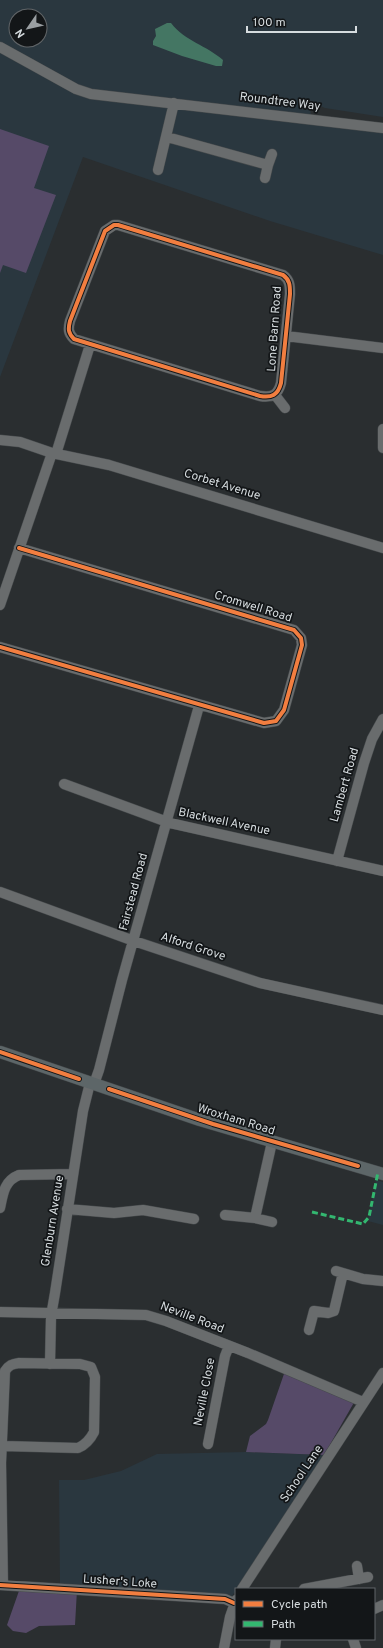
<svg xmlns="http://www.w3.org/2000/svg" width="383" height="1648" font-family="Overpass,sans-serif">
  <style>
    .built { fill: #2a373f; fill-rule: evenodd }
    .green { fill: #564a68 }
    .water { fill: #447663 }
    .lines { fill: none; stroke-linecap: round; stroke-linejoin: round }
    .minor-casing { stroke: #464a4c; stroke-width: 11 }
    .major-casing { stroke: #464a4c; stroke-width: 13 }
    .minor { stroke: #696c6d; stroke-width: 10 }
    .major { stroke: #5d6668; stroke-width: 12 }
    .quiet { stroke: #33b770; stroke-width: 3; stroke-dasharray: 6 3; stroke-linecap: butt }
    .cycleway-casing { stroke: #131618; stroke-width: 6 }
    .cycleway { stroke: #f27e40; stroke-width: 4 }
    .labels { text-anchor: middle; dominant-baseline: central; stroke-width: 3.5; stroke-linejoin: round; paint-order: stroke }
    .street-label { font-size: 12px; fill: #d6dcdf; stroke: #131618 }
  </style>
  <rect width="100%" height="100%" fill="#2a2e30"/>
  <path class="built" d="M 0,0 L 383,0 L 383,117 L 325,108 L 309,101 L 312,122 L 383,129 L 383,255 L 270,221 L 83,157 L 0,377 ZM 16,16 L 40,16 L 40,40 L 16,40 Z
    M 376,1180 L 383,1182 L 383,1225 L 368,1221 Z
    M 246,1452 L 324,1455 L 232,1596 L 60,1586 L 59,1480 L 84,1480 L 121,1471 L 157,1454 Z"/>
  <path class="green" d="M 0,129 L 49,146 L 34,188 L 56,195 L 26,273 L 3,265 L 0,273 Z
    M 285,1371 L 356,1399 L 324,1455 L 246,1452 L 250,1436 L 266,1424 L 268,1420 Z
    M 20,1588 L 77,1590 L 75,1625 L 39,1626 L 26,1633 L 13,1631 L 7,1625 Z"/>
  <path class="water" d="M 167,23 L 171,23 C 186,42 206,45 223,60 L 222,66 L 216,66 L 182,56 L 153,45 L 153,41 L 156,36 L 155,29 Z"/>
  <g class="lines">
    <defs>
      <path id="minor" d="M 0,47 L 76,89 L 91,94 L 383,128
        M 167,137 L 268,165 L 265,178
        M 268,165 L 272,154
        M 158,170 L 174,103
        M 114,225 L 118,225 L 283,275 C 290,280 290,286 290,294 L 281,383 C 278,395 272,398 260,396 L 74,339 C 68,333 68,329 70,321 L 105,231 Z
        M 286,336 L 383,348
        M 275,395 L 285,408
        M 383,429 L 383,448
        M 0,440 L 20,442 L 52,453 L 109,465 L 383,548
        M 56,454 L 90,345
        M 0,605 L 52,453
        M 0,647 L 264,723 L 276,721 L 284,710 L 302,645 L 301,638 L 294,630 L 19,548
        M 64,784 L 170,823 L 383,871
        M 337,861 L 364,763 L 372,739 L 383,719
        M 0,892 L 134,941 L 260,983 L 383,1010
        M 94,1084 L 99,1070 L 122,980 L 199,706
        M 0,1208 C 3,1194 4,1181 19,1175 L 73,1174
        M 67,1209 L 114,1213 L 143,1210 L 194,1219
        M 225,1215 L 255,1218 L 272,1142
        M 255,1218 L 272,1222
        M 336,1271 L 363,1279 L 383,1281
        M 0,1312 L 146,1315 L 166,1321 L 248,1353 L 363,1402
        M 309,1330 L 314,1311 L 328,1313 L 334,1311 L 343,1273
        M 50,1364 L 51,1316 L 55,1293 L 83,1111 L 90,1083
        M 208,1444 L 225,1356 L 229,1346
        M 3,1446 L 78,1448 C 85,1445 91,1438 94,1432 L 95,1377 L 91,1367 L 80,1364 L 19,1363 C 12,1364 9,1365 5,1371 L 1,1463 L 3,1585
        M 357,1566 L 359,1579
        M 0,1585 L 225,1599 L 234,1603
        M 242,1589 L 383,1373
        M 304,1589 L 368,1577
        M 374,1609 L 383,1605
        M 353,1639 L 356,1648
        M 224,1648 L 230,1617 L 236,1600
        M 275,1648 L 276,1639"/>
      <path id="major" d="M 0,1052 L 200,1120 L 383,1174"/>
    </defs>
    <use href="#minor" class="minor-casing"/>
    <use href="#major" class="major-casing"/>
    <use href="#minor" class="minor"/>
    <use href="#major" class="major"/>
    <path class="quiet" d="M 312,1212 L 363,1224 L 369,1217 L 378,1172"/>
    <defs>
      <path id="cycleway" d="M 114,225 L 118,225 L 283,275 C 290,280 290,286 290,294 L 281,383 C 278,395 272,398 260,396 L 74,339 C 68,333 68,329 70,321 L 105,231 Z
        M 0,647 L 264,723 L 276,721 L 284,710 L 302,645 L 301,638 L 294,630 L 19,548
        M 0,1052 L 79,1079
        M 109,1089 L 213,1124 L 358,1166
        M 0,1585 L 225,1599 L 234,1603"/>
    </defs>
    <use href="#cycleway" class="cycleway-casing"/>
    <use href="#cycleway" class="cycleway"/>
  </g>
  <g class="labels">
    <g class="street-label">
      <text transform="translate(280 102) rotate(7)">Roundtree Way</text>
      <text transform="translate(275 329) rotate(-86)">Lone Barn Road</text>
      <text transform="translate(222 485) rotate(17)">Corbet Avenue</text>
      <text transform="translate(253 607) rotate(17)">Cromwell Road</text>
      <text transform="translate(345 785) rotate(-74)">Lambert Road</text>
      <text transform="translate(224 822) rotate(12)">Blackwell Avenue</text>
      <text transform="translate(134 892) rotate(-75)">Fairstead Road</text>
      <text transform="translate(193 947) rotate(18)">Alford Grove</text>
      <text transform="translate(236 1120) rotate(17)">Wroxham Road</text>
      <text transform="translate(53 1221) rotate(-81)">Glenburn Avenue</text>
      <text transform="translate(192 1318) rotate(21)">Neville Road</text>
      <text transform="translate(205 1392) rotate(-79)">Neville Close</text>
      <text transform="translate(302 1474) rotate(-56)">School Lane</text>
      <text transform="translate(120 1582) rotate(4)">Lusher's Loke</text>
    </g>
  </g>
  <rect x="235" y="1588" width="140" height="52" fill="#131618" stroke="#616568"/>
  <rect x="243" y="1601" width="20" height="6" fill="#f27e40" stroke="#616568"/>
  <text x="271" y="1608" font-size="12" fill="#d6dcdf">Cycle path</text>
  <rect x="243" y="1621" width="20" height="6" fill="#33b770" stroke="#616568"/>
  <text x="271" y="1628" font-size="12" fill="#d6dcdf">Path</text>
  <g transform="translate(28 28) rotate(236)"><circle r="19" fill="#131618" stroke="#616568"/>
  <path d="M0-3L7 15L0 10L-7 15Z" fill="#9a9fa2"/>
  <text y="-6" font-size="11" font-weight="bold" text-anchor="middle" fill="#d6dcdf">N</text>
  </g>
  <path d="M247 26v6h109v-6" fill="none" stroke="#d6dcdf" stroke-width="2"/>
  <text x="253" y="26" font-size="12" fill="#d6dcdf" stroke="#131618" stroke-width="3" paint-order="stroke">100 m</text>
</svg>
